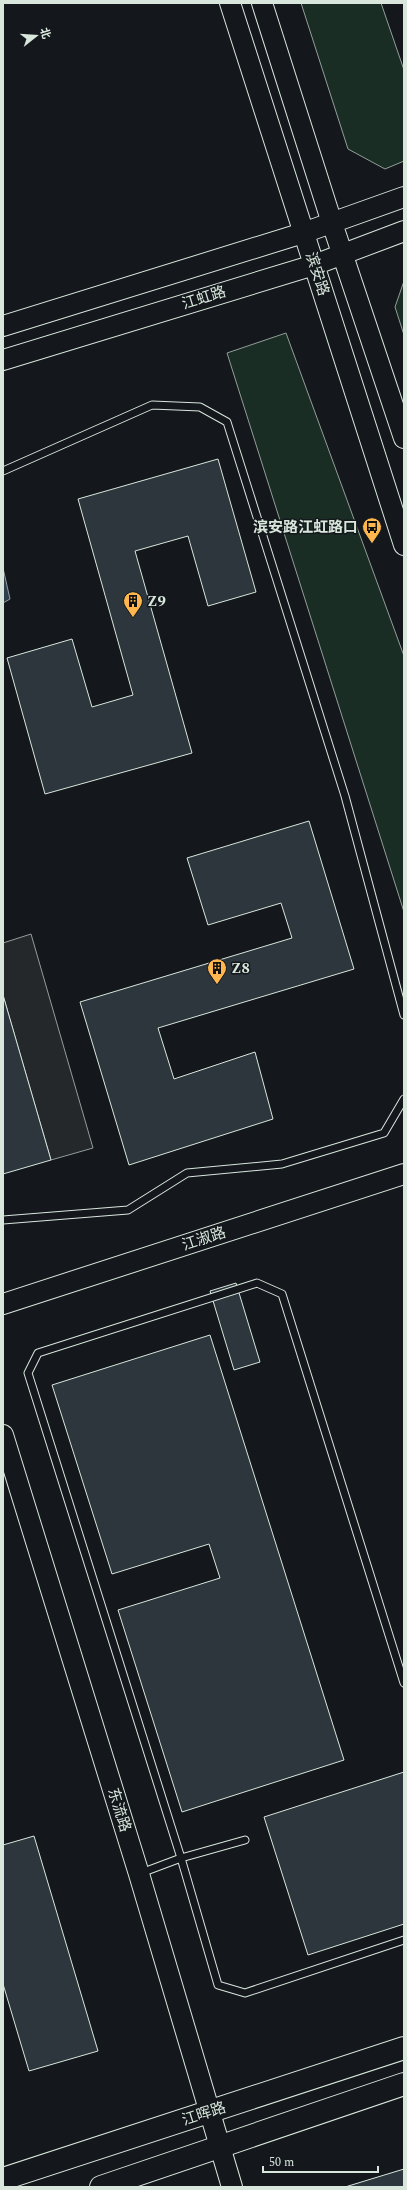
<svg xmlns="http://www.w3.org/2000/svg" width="407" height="2190" font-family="Spectral,'Noto Sans SC',serif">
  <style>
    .green { fill: #1a2d24; stroke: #939e99 }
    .parking { fill: #24282b; stroke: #939e99 }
    .water { fill: #2f3f4d; stroke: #939e99 }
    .building { fill: #2c363c; stroke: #d8e6dc }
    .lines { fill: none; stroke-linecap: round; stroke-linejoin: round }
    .lane-casing { stroke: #d8e6dc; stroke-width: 9 }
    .secondary-casing { stroke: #d8e6dc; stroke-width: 22 }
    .primary-casing { stroke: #d8e6dc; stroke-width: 24 }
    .lane { stroke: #14181c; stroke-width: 7 }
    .secondary { stroke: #14181c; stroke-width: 20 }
    .primary { stroke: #14181c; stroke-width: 22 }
    .labels { text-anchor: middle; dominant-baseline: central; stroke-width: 3; stroke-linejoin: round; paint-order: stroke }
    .street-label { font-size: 15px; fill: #d8e6dc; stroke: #14181c }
    .poi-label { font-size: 15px; font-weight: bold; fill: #d8e6dc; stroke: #14181c; text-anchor: start }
  </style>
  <rect width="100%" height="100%" fill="#14181c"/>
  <path class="green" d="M 301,3 L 381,3 L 404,70 L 404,161 L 385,169 L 348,149 Z
    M 404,281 L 404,335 L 395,307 Z
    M 286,333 L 404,656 L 404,912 L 227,353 Z"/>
  <path class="parking" d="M 31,934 L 93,1148 L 51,1160 L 3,995 L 3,943 Z"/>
  <path class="water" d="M 3,568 L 10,599 L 3,603 Z"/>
  <path class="building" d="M 218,459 L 256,592 L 208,606 L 188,536 L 135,551 L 192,753 L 45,794 L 7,658 L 72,639 L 92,707 L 133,695 L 78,499 Z
    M 309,821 L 354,969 L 158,1028 L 174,1079 L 255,1052 L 273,1119 L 129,1165 L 80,1002 L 292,938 L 281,903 L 208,925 L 187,858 Z
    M 3,995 L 51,1160 L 3,1174 Z
    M 236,1283 L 260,1362 L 234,1370 L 210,1291 Z
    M 210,1335 L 344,1760 L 182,1812 L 118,1610 L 220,1578 L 209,1544 L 112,1574 L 52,1385 Z
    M 404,1772 L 404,1924 L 308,1955 L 264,1817 Z
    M 34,1836 L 98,2051 L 29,2071 L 3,1984 L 3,1845 Z
    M 404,2169 L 404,2187 L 345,2187 Z"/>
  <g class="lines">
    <defs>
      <path id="lane" d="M 3,471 L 152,405 L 200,407 L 227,422 L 345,796 L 404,1015
        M 3,1220 L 128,1210 L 187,1173 L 282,1164 L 384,1133 L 404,1099
        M 404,1683 L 282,1294 L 257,1283 L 38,1353 L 28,1373 L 181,1858 L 218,1985 L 245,1993 L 404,1940
        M 141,1873 L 181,1858 L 245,1840"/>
      <path id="secondary" d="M 230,3 L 404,545
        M 262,3 L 332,223 L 404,438
        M 3,326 L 303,233 L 404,197
        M 3,360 L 314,265 L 404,231
        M 3,1304 L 404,1174
        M 3,1435 L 139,1874 L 232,2187"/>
      <path id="primary" d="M 3,2179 L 404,2048
        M 101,2187 L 404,2084"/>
    </defs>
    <use href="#lane" class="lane-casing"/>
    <use href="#secondary" class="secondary-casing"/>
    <use href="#primary" class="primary-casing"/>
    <use href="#lane" class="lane"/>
    <use href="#secondary" class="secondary"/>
    <use href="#primary" class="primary"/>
  </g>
  <defs>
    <symbol id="bus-pin" viewBox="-11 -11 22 30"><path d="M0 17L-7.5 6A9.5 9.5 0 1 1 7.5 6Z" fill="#ffb74d" stroke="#14181c"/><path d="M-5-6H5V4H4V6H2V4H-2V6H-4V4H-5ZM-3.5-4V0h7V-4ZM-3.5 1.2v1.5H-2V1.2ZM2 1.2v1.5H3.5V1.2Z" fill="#111"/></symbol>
    <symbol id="building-pin" viewBox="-11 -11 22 30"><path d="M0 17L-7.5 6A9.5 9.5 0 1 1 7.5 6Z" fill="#ffb74d" stroke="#14181c"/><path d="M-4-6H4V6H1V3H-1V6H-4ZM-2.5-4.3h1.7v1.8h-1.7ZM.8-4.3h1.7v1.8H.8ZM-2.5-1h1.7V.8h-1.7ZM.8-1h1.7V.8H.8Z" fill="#111"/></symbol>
  </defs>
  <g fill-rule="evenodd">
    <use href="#bus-pin" x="361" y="516" width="22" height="30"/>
    <use href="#building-pin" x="122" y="590" width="22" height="30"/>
    <use href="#building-pin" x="206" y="957" width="22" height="30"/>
  </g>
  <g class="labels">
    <g class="street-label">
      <text transform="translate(317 274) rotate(72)">滨安路</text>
      <text transform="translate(204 298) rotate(-17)">江虹路</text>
      <text transform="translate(204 1239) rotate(-18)">江淑路</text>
      <text transform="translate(119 1810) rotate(73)">东流路</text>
      <text transform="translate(204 2114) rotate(-18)">江晖路</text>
    </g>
    <g class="poi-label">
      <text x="358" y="527" text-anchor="end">滨安路江虹路口</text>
      <text x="147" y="601">Z9</text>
      <text x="231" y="968">Z8</text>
    </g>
  </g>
  <rect width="407" height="2190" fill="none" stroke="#d8e6dc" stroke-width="8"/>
  <g transform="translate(36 36) rotate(73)" stroke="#14181c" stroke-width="3" paint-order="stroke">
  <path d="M0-3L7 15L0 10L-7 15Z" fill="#d8e6dc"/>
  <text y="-6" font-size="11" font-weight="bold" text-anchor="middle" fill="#d8e6dc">北</text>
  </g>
  <path d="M263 2166v6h115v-6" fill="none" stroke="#d8e6dc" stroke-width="2"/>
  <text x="269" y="2166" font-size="12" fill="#d8e6dc" stroke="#14181c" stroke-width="3" paint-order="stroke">50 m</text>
</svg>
